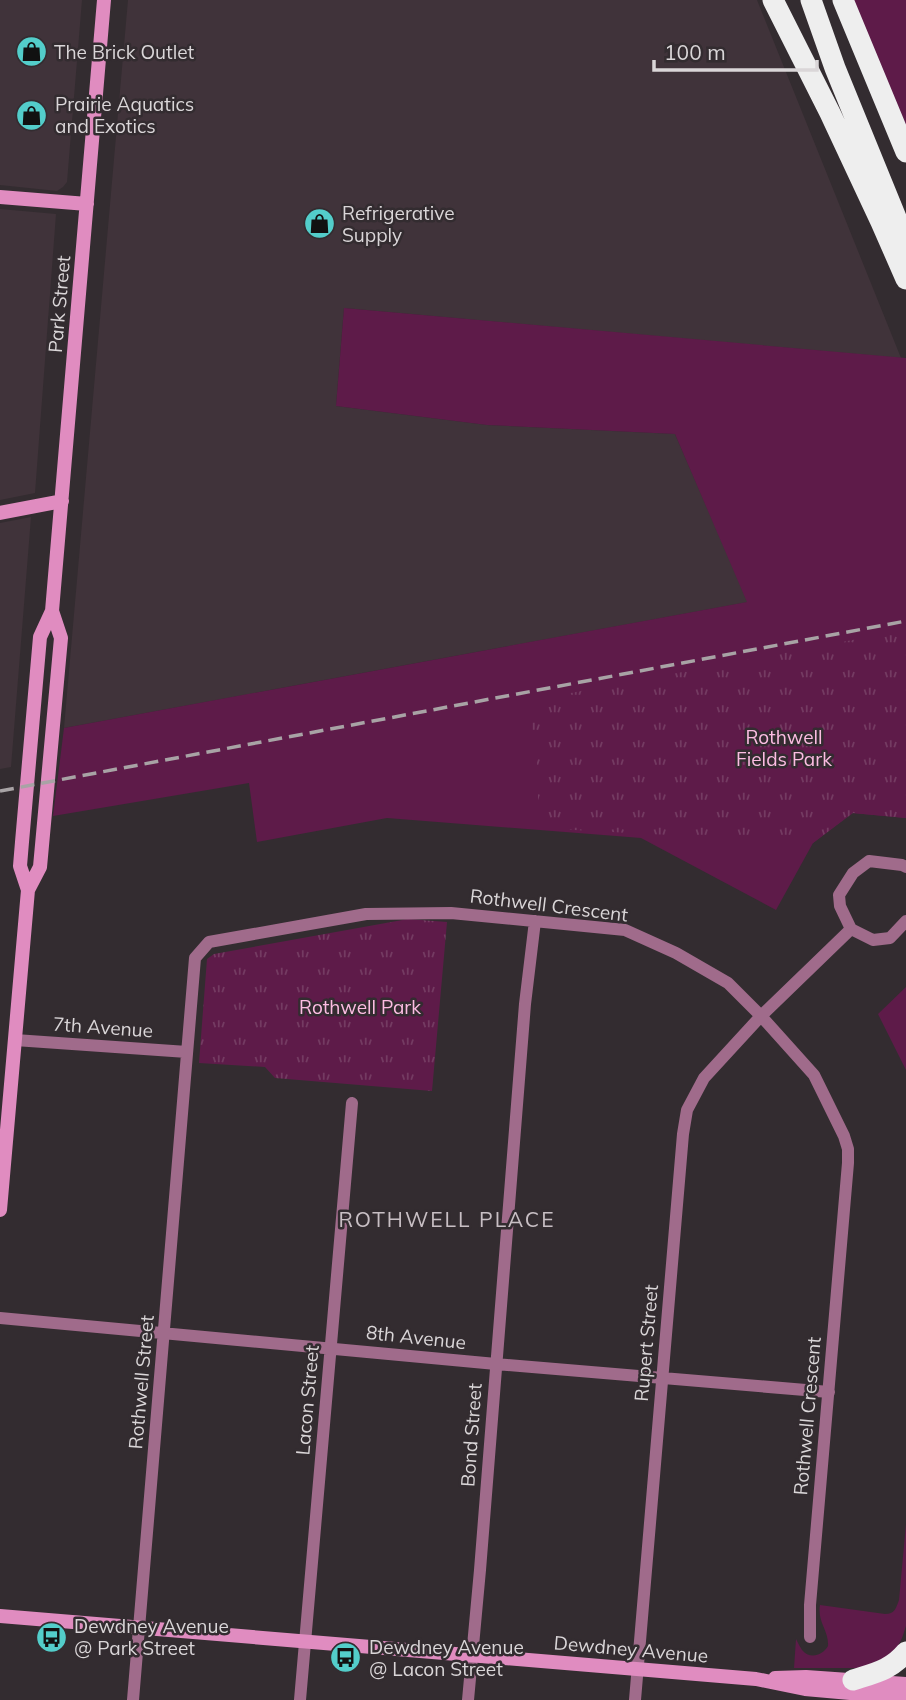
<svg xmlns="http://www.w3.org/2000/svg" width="906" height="1700" font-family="Mulish,sans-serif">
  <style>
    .built { fill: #40333a }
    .green { fill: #5e1b49 }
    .park { fill: url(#park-tufts) }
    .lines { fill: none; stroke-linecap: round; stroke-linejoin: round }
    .street { stroke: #a06b8b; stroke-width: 12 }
    .secondary { stroke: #e08cc0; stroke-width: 14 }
    .highway { stroke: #eee; stroke-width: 21 }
    .rail { stroke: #a8a3a5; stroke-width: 3.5; stroke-dasharray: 14 7; stroke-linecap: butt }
    .labels { text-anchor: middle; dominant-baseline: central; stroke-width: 5; stroke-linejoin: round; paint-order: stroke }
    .poi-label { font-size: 19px; fill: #dad6d8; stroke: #332c30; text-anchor: start }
    .street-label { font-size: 19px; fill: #dad6d8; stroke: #332c30 }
    .park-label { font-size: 19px; fill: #fcbce2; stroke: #332c30 }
    .neighbourhood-label { font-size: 21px; letter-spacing: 2px; fill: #c8bfc4; stroke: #332c30 }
  </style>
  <defs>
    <pattern id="park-tufts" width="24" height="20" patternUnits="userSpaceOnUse" patternTransform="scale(1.75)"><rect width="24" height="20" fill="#5e1b49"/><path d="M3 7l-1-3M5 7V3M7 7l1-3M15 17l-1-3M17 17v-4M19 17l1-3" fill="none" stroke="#743b62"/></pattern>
  </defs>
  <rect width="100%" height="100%" fill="#332c30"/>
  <path class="built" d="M 0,0 L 82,0 L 67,182 L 63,187 L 57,191 L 0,185 Z
    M 128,0 L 757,0 L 901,358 L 344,308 L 336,406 L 487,425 L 675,434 L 748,602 L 64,728 Z
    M 0,209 L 56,214 L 35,493 L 0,500 Z
    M 31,517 L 11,767 L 0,769 L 0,523 Z"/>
  <path class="green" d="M 852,0 L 906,0 L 906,132 Z
    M 344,308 L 906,358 L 906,818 L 852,813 L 813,843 L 776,910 L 641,838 L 387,818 L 257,842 L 249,783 L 53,816 L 64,728 L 747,602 L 675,434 L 487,425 L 336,406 Z
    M 906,987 L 906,1070 L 878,1014 Z
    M 906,1524 L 906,1626 L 902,1638 L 894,1654 L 861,1668 L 794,1668 L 796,1639 C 798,1643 800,1647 802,1650 C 810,1660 823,1655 828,1646 C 829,1630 817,1622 820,1605 L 885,1614 C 895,1614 896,1608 899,1600 Z"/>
  <path class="park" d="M 906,630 L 906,818 L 853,813 L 813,843 L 538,828 L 538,770 L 528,701 Z
    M 408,919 L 447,922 L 432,1091 L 275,1078 L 265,1067 L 199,1063 L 207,959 L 214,954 Z"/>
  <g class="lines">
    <path class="street" d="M 906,867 L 902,865 L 869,861 L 853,873 L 839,895 L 840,906 L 851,929 L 873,940 L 890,938 L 906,921
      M 15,1040 L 187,1052
      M 0,1318 L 496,1364 L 829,1392
      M 133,1700 L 195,958 L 209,942 L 366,914 L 451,913 L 625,930 L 676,953 L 728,983 L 761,1016 L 814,1075 L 844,1136 L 848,1149 L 848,1163 L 810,1605 L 810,1637
      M 300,1700 L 352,1103
      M 468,1700 L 480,1570 L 525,1004 L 535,921
      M 635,1700 L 683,1134 L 687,1110 L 704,1078 L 761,1016 L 851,929"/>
    <path class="secondary" d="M 0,197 L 87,204
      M 0,513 L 62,501
      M 28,890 L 20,866 L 22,842 L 40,637 L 52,611 L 104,0
      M 0,1210 L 28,890 L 40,867 L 61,638 L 52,611
      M 0,1616 L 756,1679 L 805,1689 L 906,1698
      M 775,1678 L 806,1677 L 906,1684"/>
    <path class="highway" d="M 773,0 L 830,113 L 881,222 L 906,279
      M 811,0 L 835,68 L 906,242
      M 843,0 L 906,152
      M 853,1680 C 875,1673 891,1670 906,1652"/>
    <path class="rail" d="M 0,791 L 906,621"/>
  </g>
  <defs>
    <symbol id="shop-disc" viewBox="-11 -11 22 22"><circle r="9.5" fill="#53cdca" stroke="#332c30"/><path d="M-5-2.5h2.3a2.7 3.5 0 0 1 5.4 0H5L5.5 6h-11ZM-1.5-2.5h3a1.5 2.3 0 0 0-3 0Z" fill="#111"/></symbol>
    <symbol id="bus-disc" viewBox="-11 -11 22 22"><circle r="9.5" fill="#53cdca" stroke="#332c30"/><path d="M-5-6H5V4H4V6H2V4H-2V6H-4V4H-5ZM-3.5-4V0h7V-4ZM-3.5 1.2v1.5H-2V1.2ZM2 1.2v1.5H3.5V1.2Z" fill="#111"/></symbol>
  </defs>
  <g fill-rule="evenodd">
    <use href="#shop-disc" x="14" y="34" width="35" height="35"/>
    <use href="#shop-disc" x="14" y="98" width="35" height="35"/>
    <use href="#shop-disc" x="302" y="206" width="35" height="35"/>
    <use href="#bus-disc" x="34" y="1620" width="35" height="35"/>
    <use href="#bus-disc" x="328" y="1640" width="35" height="35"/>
  </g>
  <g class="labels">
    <g class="poi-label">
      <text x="54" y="52">The Brick Outlet</text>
      <text x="55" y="104">Prairie Aquatics<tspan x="55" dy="22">and Exotics</tspan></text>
      <text x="342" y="213">Refrigerative<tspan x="342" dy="22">Supply</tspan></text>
      <text x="74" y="1626">Dewdney Avenue<tspan x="74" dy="22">@ Park Street</tspan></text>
      <text x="369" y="1647">Dewdney Avenue<tspan x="369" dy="22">@ Lacon Street</tspan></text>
    </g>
    <g class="street-label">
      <text transform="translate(59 304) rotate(-85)">Park Street</text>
      <text transform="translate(549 905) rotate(7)">Rothwell Crescent</text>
      <text transform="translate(103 1027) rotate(4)">7th Avenue</text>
      <text transform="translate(416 1337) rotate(6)">8th Avenue</text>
      <text transform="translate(646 1343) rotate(-85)">Rupert Street</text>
      <text transform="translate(141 1382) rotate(-85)">Rothwell Street</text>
      <text transform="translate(307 1400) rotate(-85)">Lacon Street</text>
      <text transform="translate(807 1416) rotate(-85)">Rothwell Crescent</text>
      <text transform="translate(471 1435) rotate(-86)">Bond Street</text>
      <text transform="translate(631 1649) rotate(5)">Dewdney Avenue</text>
    </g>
    <g class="park-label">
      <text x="784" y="737">Rothwell<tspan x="784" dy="22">Fields Park</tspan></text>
      <text x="360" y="1007">Rothwell Park</text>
    </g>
    <g class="neighbourhood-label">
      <text x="447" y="1219">ROTHWELL PLACE</text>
    </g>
  </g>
  <path d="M654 60v10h163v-10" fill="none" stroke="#dad6d8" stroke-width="3.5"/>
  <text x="664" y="60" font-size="21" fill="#dad6d8" stroke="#332c30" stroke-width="5" paint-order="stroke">100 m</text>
</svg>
